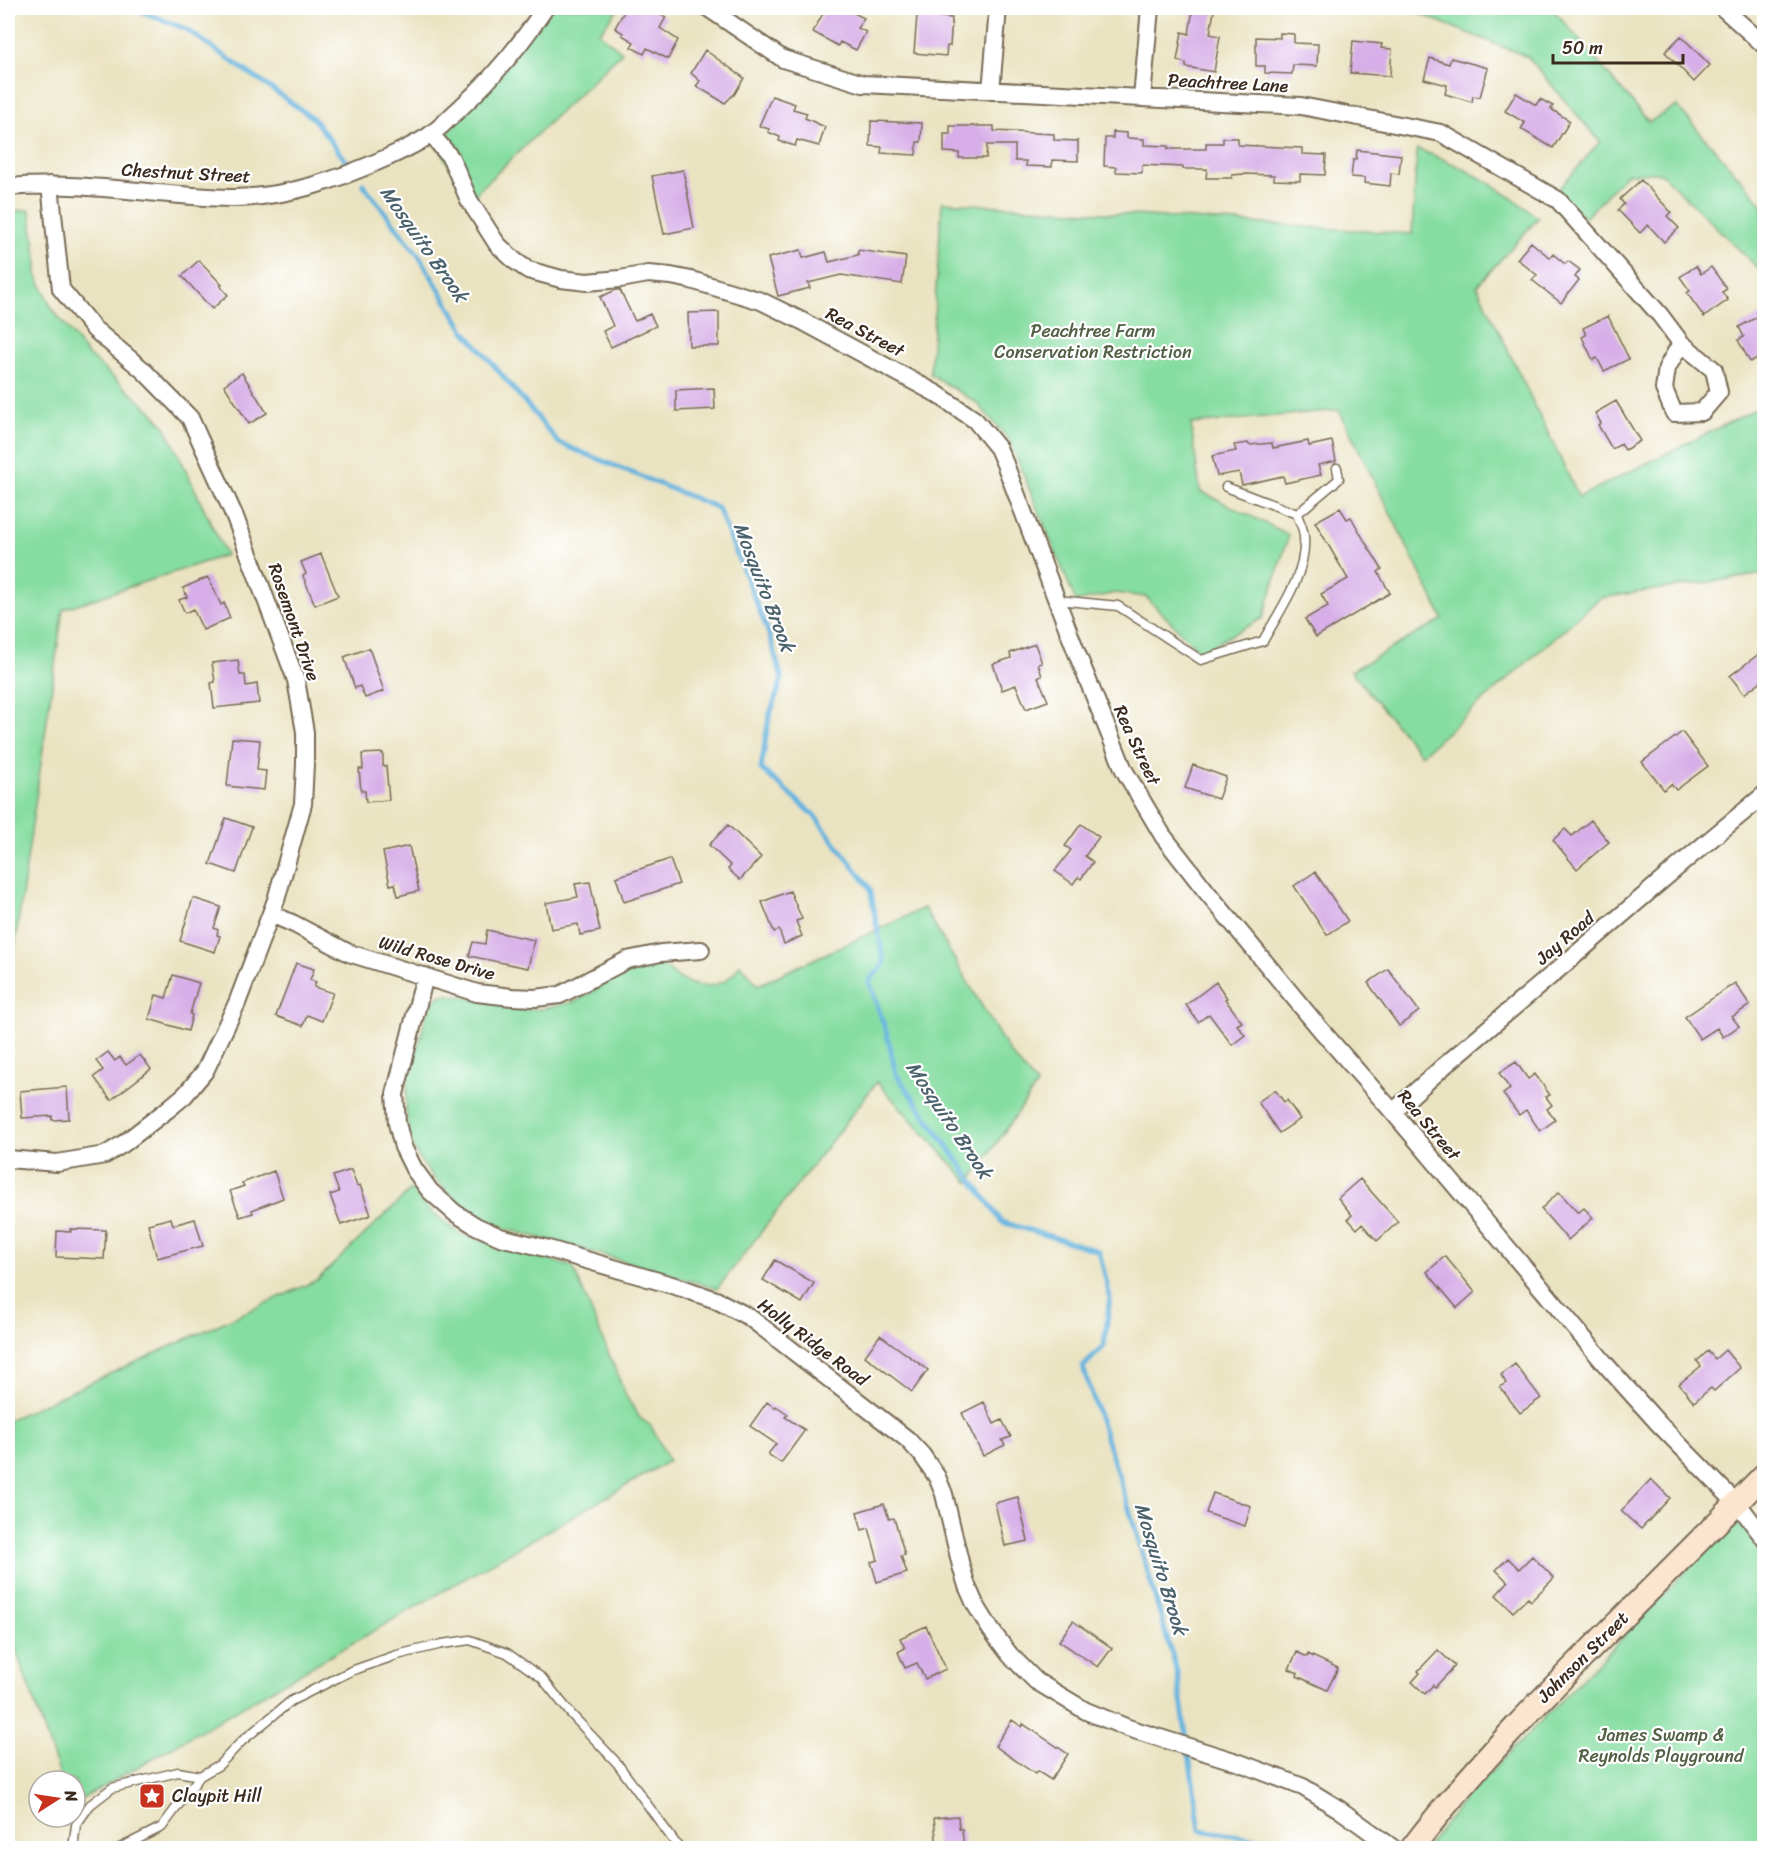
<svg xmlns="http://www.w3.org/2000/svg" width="1772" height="1856" font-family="Sriracha,sans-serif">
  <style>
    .green { fill: #86dda1; stroke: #608460; stroke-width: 1.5 }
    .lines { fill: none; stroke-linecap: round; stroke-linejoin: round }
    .stream { stroke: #64b3de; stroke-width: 5 }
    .building { fill: #d7aee7 }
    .lane-casing { stroke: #786b57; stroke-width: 11 }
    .street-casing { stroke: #786b57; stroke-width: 20 }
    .secondary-casing { stroke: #786b57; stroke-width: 26 }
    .lane { stroke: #fff; stroke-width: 8 }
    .street { stroke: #fff; stroke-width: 16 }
    .secondary { stroke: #fbe5cf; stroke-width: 22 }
    .labels { text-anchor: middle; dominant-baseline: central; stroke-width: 4.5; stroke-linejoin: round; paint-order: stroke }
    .street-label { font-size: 18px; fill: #3b2a1e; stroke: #fff }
    .park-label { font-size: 18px; fill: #526045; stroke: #fff }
    .poi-label { font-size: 18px; fill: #3b2a1e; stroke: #fff; text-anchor: start }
    .water-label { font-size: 20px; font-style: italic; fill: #4b616b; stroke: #fff }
  </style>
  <rect width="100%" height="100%" fill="#fff"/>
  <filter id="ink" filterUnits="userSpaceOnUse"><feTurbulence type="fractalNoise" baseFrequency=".0167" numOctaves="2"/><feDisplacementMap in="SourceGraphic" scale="12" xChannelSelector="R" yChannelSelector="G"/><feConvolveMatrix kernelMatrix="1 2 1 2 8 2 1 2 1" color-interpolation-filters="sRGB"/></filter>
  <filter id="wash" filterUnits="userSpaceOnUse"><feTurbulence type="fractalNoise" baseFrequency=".008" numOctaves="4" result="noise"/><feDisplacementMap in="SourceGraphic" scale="24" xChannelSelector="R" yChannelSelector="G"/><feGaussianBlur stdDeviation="1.35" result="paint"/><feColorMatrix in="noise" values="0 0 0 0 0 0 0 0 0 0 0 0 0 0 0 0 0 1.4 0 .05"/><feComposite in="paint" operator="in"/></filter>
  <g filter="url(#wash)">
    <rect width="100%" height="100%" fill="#eae3c1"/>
    <path class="green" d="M 545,8 L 619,8 L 599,33 L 622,52 L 469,200 L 431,134 Z
      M 1363,8 L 1552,8 L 1649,122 L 1677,106 L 1764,206 L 1764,274 L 1661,173 L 1627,173 L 1585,218 L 1556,192 L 1600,142 L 1528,57 L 1410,10 Z
      M 1417,149 C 1462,165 1501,187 1538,218 L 1477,286 L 1579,497 L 1764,405 L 1764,574 L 1600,598 L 1421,755 L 1351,671 L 1443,619 L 1339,410 L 1191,424 L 1200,491 L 1289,535 L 1263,618 L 1200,652 L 1146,597 L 1115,593 L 1076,602 L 1009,440 L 977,403 L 930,374 L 942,202 L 1412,234 Z
      M 30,210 L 37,263 L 37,275 L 51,307 L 87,354 L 149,409 L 166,428 L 226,555 L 63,609 L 14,951 L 8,951 L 8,779 L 10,775 L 8,773 L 8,211 Z
      M 924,908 L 1008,1050 L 1037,1085 L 969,1183 L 877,1082 L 717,1289 C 672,1275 627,1262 582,1249 C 555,1241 528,1236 502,1227 C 470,1216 427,1178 413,1147 C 408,1136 407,1123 406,1111 C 405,1085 413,1060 421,1036 C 424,1023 428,1003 440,996 C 450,991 504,1007 520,1009 C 532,1010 545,1009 556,1006 C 563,1004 572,1003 578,1000 C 600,989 627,965 651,964 C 664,963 671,974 682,980 C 705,992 728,986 740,964 L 758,985 Z
      M 412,1189 L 417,1197 L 428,1209 L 460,1234 L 573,1267 L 627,1398 L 640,1418 L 651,1426 L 669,1461 L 75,1803 L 75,1781 L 62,1781 L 8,1627 L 8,1420 L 317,1280 Z
      M 1738,1525 L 1748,1527 L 1764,1555 L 1764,1848 L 1426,1848 L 1464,1799 L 1643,1617 L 1719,1535 L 1731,1526 Z"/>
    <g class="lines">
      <path class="stream" d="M 133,8 L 186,29 L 313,118 L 346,161
        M 363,184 L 419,256 L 464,330 L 559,443 L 718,508 L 769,634 L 782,679 L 769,717 L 761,769 L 814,815 L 870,888 L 884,964 L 869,981 L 887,1034 L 896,1074 L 1002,1222 L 1099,1251 L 1110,1297 L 1104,1346 L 1083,1367 L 1133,1521 L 1177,1672 L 1200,1830 L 1278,1842 L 1288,1848"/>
    </g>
    <g id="blocks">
      <path class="building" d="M 626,8 L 648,8 L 666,17 L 660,28 L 678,40 L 668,59 L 647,48 L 644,54 L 631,47 L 634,42 L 622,35 L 623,33 L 615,28 Z
        M 826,8 L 844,8 L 864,18 L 858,28 L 866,32 L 856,50 L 840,42 L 838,46 L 813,32 Z
        M 925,8 L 942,8 L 941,17 L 952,18 L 950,46 L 947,46 L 946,56 L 914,53 L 917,15 L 924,15 Z
        M 1193,8 L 1214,11 L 1210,34 L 1220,36 L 1214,72 L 1186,67 L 1186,63 L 1177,61 L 1182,32 L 1189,34 Z
        M 1280,33 L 1294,34 L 1294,43 L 1318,44 L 1317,66 L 1293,65 L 1292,74 L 1265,73 L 1265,66 L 1256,66 L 1256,37 L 1280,38 Z
        M 1681,36 L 1710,65 L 1694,82 L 1665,52 Z
        M 1353,41 L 1382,44 L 1381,48 L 1392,49 L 1390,76 L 1350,73 Z
        M 705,50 L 744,78 L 734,95 L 733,95 L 725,103 L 696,86 L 700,81 L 691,73 Z
        M 1430,58 L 1449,64 L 1451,58 L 1488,68 L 1480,97 L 1473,96 L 1472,102 L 1445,94 L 1447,85 L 1424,79 Z
        M 1516,93 L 1536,105 L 1540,99 L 1553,106 L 1551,109 L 1570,121 L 1553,148 L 1521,129 L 1525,123 L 1505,111 Z
        M 772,96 L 795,104 L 793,109 L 807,113 L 805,118 L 825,127 L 819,146 L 797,140 L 795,146 L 779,141 L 780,137 L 768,132 L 769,129 L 759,126 Z
        M 871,121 L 922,123 L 921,142 L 917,142 L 916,155 L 881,153 L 882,147 L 870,146 Z
        M 950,126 L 994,126 L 994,131 L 1054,134 L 1054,140 L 1078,141 L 1078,161 L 1052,160 L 1052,167 L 1026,166 L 1026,161 L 1015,161 L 1015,145 L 987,145 L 986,158 L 959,158 L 959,153 L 944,152 L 944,134 L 950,134 Z
        M 1113,132 L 1127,133 L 1127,138 L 1144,139 L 1144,145 L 1168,146 L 1168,149 L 1206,149 L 1206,143 L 1223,143 L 1223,138 L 1238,138 L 1238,145 L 1302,148 L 1302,154 L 1326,155 L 1325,175 L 1300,174 L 1300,181 L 1274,180 L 1274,175 L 1244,174 L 1232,175 L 1232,178 L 1206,178 L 1207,169 L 1183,169 L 1183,167 L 1142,165 L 1142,173 L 1116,172 L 1116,167 L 1104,166 L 1105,138 L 1113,138 Z
        M 1357,150 L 1401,155 L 1399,174 L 1391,173 L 1390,186 L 1364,183 L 1365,178 L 1351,177 L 1353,160 L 1356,160 Z
        M 683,170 L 694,228 L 664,234 L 652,176 Z
        M 1641,180 L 1671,212 L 1667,216 L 1679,228 L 1664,242 L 1648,225 L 1640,233 L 1618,210 L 1624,204 L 1620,199 Z
        M 1531,242 L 1550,258 L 1553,254 L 1565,264 L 1568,261 L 1580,270 L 1575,277 L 1579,280 L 1561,303 L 1532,280 L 1537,275 L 1517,259 Z
        M 801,250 L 803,258 L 826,252 L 829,262 L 858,255 L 858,250 L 906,257 L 902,284 L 841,275 L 808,283 L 810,288 L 778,296 L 768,258 Z
        M 199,260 L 222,285 L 220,286 L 228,295 L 212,309 L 182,276 Z
        M 1696,266 L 1701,274 L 1711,267 L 1727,289 L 1722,292 L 1728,300 L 1704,317 L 1687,293 L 1690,291 L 1680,277 Z
        M 616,290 L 620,290 L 635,321 L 650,314 L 656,326 L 611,347 L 603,331 L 613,326 L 600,297 Z
        M 719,312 L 719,346 L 689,346 L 688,313 Z
        M 1764,313 L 1764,354 L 1750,362 L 1738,340 L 1744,337 L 1739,327 Z
        M 1608,316 L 1629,359 L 1604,371 L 1597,358 L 1593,360 L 1582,337 L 1586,335 L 1583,328 Z
        M 242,373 L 267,413 L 249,424 L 224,385 Z
        M 714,388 L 715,409 L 676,411 L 676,390 Z
        M 1616,401 L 1640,441 L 1625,450 L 1621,444 L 1612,449 L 1598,425 L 1601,423 L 1595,413 Z
        M 1308,441 L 1309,446 L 1332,441 L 1336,461 L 1318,465 L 1321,475 L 1285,483 L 1283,476 L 1242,485 L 1239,472 L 1217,476 L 1212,456 L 1236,451 L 1234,445 L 1248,443 L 1249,445 L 1272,443 L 1273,448 Z
        M 1340,508 L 1347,519 L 1351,517 L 1367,545 L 1382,569 L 1378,572 L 1390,593 L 1316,637 L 1305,619 L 1328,606 L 1321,594 L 1348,579 L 1315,522 Z
        M 321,554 L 338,596 L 315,605 L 303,576 L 306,574 L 301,562 Z
        M 208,577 L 221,605 L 224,603 L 230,618 L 203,630 L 193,609 L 185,613 L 179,600 L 187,597 L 183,588 Z
        M 1035,644 L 1042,663 L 1038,664 L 1042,676 L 1038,677 L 1048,701 L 1026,709 L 1016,685 L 1002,690 L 993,664 L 1011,658 L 1010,653 Z
        M 369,648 L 384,691 L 365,698 L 360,686 L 355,688 L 344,657 Z
        M 1764,650 L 1764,679 L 1744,694 L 1730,676 Z
        M 238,660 L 240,675 L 245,675 L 246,686 L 257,684 L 259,703 L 214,708 L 211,683 L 215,682 L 212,663 Z
        M 1682,732 L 1708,766 L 1676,790 L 1671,784 L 1664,790 L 1642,762 Z
        M 232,738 L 260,740 L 257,770 L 266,771 L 264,790 L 227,786 Z
        M 383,753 L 383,766 L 386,766 L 389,800 L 366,802 L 365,791 L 361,791 L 359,769 L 363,769 L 362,754 Z
        M 1193,765 L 1226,777 L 1218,799 L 1185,788 Z
        M 226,818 L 252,827 L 236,873 L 210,864 Z
        M 1591,820 L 1609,842 L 1577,869 L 1553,840 L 1565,829 L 1572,836 Z
        M 1081,824 L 1099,837 L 1085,856 L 1093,862 L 1081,879 L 1078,877 L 1073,884 L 1055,871 L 1071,850 L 1065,846 Z
        M 728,825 L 761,857 L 740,880 L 728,869 L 731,866 L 709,845 Z
        M 409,846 L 419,891 L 398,896 L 395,884 L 390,885 L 383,852 Z
        M 670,859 L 679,884 L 624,902 L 616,877 Z
        M 1315,872 L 1348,921 L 1327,935 L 1294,886 Z
        M 590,882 L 600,931 L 580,935 L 578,924 L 551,929 L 546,903 L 578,897 L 575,884 Z
        M 790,891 L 802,919 L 796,921 L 802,936 L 784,944 L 779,930 L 774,932 L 762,902 Z
        M 193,898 L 221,907 L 214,928 L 218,930 L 217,935 L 220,936 L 215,952 L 180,941 Z
        M 487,930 L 534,940 L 528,968 L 469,956 L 473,942 L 485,944 Z
        M 296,963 L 314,969 L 310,980 L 316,982 L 314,987 L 333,993 L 322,1021 L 307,1015 L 303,1026 L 276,1016 Z
        M 1388,969 L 1419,1011 L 1399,1026 L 1368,983 Z
        M 173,975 L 199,983 L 190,1014 L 192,1015 L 188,1031 L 149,1019 L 156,995 L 166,998 Z
        M 1216,982 L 1227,998 L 1225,999 L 1242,1022 L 1237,1025 L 1245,1035 L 1232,1045 L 1209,1014 L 1198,1022 L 1186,1005 Z
        M 1735,983 L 1750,1005 L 1732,1017 L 1739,1026 L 1723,1037 L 1717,1028 L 1700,1039 L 1685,1017 Z
        M 108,1052 L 115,1061 L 120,1057 L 126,1065 L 140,1055 L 151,1069 L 111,1100 L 94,1077 L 103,1070 L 96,1061 Z
        M 1516,1062 L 1528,1079 L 1535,1074 L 1550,1095 L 1546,1097 L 1552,1105 L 1547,1109 L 1555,1120 L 1540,1131 L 1526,1110 L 1519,1115 L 1503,1094 L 1510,1089 L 1499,1073 Z
        M 67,1087 L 69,1119 L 52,1120 L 52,1116 L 22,1118 L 20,1091 Z
        M 1275,1090 L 1284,1102 L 1287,1100 L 1300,1119 L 1279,1133 L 1258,1102 Z
        M 351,1170 L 357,1186 L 360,1185 L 371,1215 L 341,1225 L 330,1195 L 339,1192 L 333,1176 Z
        M 274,1171 L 283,1198 L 252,1210 L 253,1213 L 240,1217 L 230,1191 L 244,1186 L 242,1183 Z
        M 1360,1179 L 1398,1222 L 1377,1241 L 1362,1224 L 1357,1229 L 1348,1219 L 1352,1215 L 1338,1198 Z
        M 1559,1192 L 1578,1213 L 1584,1208 L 1593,1218 L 1568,1240 L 1541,1209 Z
        M 171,1218 L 173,1225 L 195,1219 L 203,1246 L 157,1258 L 148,1224 Z
        M 70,1229 L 106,1230 L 104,1259 L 56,1257 L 57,1231 L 71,1232 Z
        M 1445,1256 L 1475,1292 L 1457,1308 L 1427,1272 Z
        M 775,1260 L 814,1283 L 802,1303 L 763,1280 Z
        M 880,1335 L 928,1370 L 912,1392 L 865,1356 Z
        M 1725,1350 L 1740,1368 L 1714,1391 L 1711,1388 L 1694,1402 L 1679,1384 L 1701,1366 L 1697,1361 L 1708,1351 L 1715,1359 Z
        M 1515,1364 L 1541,1398 L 1520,1413 L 1500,1387 L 1506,1383 L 1501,1375 Z
        M 767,1402 L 775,1408 L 776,1406 L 788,1414 L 785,1417 L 805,1430 L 781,1463 L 768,1454 L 776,1444 L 750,1426 Z
        M 984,1402 L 994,1424 L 1002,1420 L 1011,1437 L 1002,1440 L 1005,1445 L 983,1456 L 962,1413 Z
        M 1651,1479 L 1670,1498 L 1641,1529 L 1621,1511 Z
        M 1213,1493 L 1251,1506 L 1245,1526 L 1206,1513 Z
        M 1018,1497 L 1028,1541 L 1005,1546 L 995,1503 Z
        M 884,1504 L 889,1519 L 894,1518 L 905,1555 L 901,1556 L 907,1573 L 877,1582 L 871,1562 L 878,1560 L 869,1528 L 862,1530 L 857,1512 Z
        M 1532,1556 L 1554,1578 L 1531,1601 L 1528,1598 L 1513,1612 L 1496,1595 L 1508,1582 L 1496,1570 L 1508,1558 L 1519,1569 Z
        M 1073,1621 L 1112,1648 L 1098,1667 L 1059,1641 Z
        M 926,1626 L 946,1669 L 925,1679 L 917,1663 L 905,1668 L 898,1652 L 905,1648 L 900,1638 Z
        M 1438,1650 L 1455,1666 L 1435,1687 L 1433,1685 L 1425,1694 L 1412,1682 L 1420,1673 L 1418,1671 Z
        M 1297,1652 L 1307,1657 L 1308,1654 L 1338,1668 L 1327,1690 L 1297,1676 L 1298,1673 L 1289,1669 Z
        M 1012,1720 L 1022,1727 L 1023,1724 L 1068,1754 L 1051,1780 L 1037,1771 L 1035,1774 L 995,1746 Z
        M 958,1816 L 959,1829 L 962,1829 L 964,1848 L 937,1848 L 934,1818 Z"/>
    </g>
  </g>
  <g filter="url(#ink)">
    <use href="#blocks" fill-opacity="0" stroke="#786b57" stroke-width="1.5"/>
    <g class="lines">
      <defs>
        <path id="lane" d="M 1297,514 L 1339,479 L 1337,468
          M 1057,600 L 1118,606 L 1201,660 L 1263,641 C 1280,610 1307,574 1304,537 C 1304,529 1299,521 1297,514 L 1226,487
          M 73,1848 L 76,1825 L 90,1805 L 112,1788 L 178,1772 L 200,1776
          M 120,1848 L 162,1827 L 200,1776 L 219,1765 L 242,1741 L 291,1701 L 351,1671 L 397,1655 L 442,1644 L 470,1640 L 507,1653 L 542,1678 L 571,1714 L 617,1763 L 679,1848"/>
        <path id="street" d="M 708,8 L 783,59 L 863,84 L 1301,106 L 1441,133 L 1558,200 L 1660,315 L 1681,343 L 1714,370 L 1719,392 L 1702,412 L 1674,413 L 1664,389 L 1667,368 L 1681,343
          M 1723,8 L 1764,45
          M 991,91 L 998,8
          M 1142,98 L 1150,8
          M 431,134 L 451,158 L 469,200 L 497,244 L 515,261 L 528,270 L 561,279 L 587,282 L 620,279 L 648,274 L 671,276 L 691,280 L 761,301 L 802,321 L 937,394 L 975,420 L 998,448 L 1005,464 L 1076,651 L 1124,770 L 1163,836 L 1206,891 L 1321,1030 L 1393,1112 L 1607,1366 L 1658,1423 L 1742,1509 L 1764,1538
          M 8,187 C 58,183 107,188 157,193 C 182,195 208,198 234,198 C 288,197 337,180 386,158 C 401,151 417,144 430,135 C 440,128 448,119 457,111 C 491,80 520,46 545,8
          M 271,914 L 294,924 L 349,953 L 477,993 L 512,997 L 535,998 L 560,995 L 627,960 L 661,953 L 701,950
          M 425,976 L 395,1094 L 397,1123 L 403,1147 L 414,1169 L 430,1191 L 455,1213 L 476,1226 L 500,1237 L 545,1248 L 682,1288 L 716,1300 L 749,1317 L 907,1439 L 922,1455 L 937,1477 L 944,1494 L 961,1566 L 967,1586 L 975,1604 L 991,1630 L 1010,1655 L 1036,1681 L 1086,1711 L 1128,1728 L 1240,1763 L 1303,1787 L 1339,1809 L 1393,1848
          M 1393,1112 L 1444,1066 L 1574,956 L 1688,858 L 1764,795
          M 8,1159 L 57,1163 L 105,1155 L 123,1144 L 167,1110 L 185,1095 L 205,1071 L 237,1003 L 276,900 L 303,804 L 305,764 L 305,732 L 296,680 L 235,517 L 190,418 L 143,370 L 94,329 L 61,289 L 50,185"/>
        <path id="secondary" d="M 1412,1848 C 1482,1756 1564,1676 1646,1594 C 1685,1555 1725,1515 1764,1475"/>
      </defs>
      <use href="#lane" class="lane-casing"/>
      <use href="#street" class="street-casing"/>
      <use href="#secondary" class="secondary-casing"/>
      <use href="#lane" class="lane"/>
      <use href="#street" class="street"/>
      <use href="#secondary" class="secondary"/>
    </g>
  </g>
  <defs>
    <symbol id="sight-square" viewBox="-11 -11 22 22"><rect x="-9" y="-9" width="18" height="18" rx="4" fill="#c8321e" stroke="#fff"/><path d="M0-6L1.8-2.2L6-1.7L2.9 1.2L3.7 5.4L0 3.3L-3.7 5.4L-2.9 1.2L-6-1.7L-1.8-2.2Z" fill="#fff"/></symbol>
  </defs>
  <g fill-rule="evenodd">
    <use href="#sight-square" x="137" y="1781" width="30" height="30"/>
  </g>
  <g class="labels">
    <g class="street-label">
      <text transform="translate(1228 83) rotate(3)">Peachtree Lane</text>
      <text transform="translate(186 173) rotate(3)">Chestnut Street</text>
      <text transform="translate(865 332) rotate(28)">Rea Street</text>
      <text transform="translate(294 622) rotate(71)">Rosemont Drive</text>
      <text transform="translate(1137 745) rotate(65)">Rea Street</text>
      <text transform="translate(1565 938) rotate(-41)">Jay Road</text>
      <text transform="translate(437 958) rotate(16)">Wild Rose Drive</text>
      <text transform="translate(1429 1125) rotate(50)">Rea Street</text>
      <text transform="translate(813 1342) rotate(37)">Holly Ridge Road</text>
      <text transform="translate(1583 1657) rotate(-45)">Johnson Street</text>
    </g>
    <g class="park-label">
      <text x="1093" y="331">Peachtree Farm<tspan x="1093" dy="21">Conservation Restriction</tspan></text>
      <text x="1661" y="1735">James Swamp &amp;<tspan x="1661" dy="21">Reynolds Playground</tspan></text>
    </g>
    <g class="poi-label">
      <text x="172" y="1796">Claypit Hill</text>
    </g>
    <g class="water-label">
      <text transform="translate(424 244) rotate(55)">Mosquito Brook</text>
      <text transform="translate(764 587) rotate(69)">Mosquito Brook</text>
      <text transform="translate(949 1120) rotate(56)">Mosquito Brook</text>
      <text transform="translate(1161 1569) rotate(73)">Mosquito Brook</text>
    </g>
  </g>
  <rect width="1772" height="1856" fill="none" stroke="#fff" stroke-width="30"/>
  <g transform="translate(57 1799) rotate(78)"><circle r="28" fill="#ffffff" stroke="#b1aaa5" stroke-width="1.5"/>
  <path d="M0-4.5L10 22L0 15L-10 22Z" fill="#c8321e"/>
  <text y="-9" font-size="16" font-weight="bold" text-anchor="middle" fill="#3b2a1e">N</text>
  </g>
  <path d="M1553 54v9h130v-9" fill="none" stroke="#3b2a1e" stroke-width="3"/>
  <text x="1562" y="54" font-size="18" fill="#3b2a1e" stroke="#ffffff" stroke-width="4.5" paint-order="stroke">50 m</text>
</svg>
